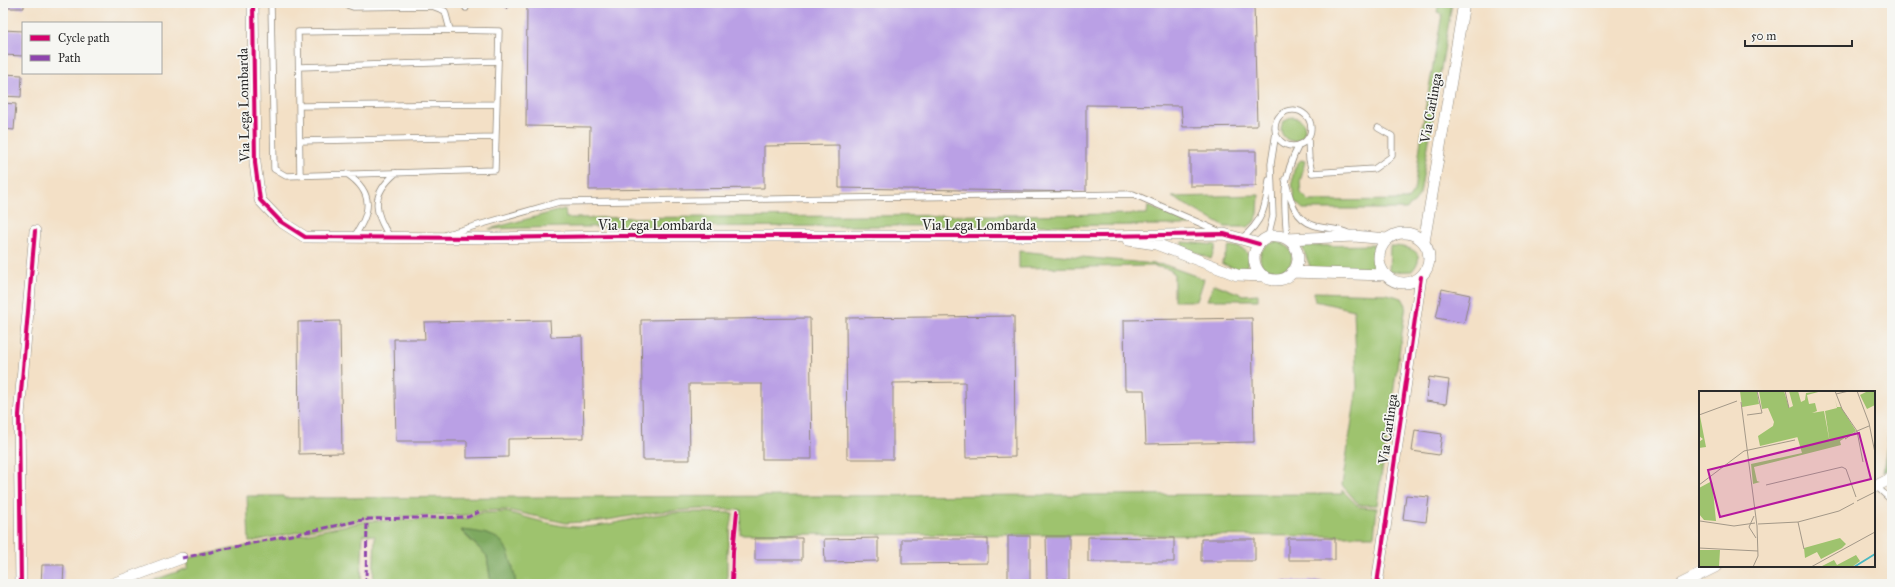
<svg xmlns="http://www.w3.org/2000/svg" width="1895" height="587" font-family="'IM FELL Great Primer',serif">
  <style>
    .green { fill: #9ec36e; stroke: #64774c }
    .forest { fill: #7ea961; stroke: #546a46 }
    .building { fill: #baa0e5 }
    .lines { fill: none; stroke-linecap: round; stroke-linejoin: round }
    .service-casing { stroke: #8f8678; stroke-width: 7 }
    .minor-casing { stroke: #8f8678; stroke-width: 12 }
    .service { stroke: #fff; stroke-width: 5.5 }
    .minor { stroke: #fff; stroke-width: 11 }
    .quiet { stroke: #8e44ad; stroke-width: 3; stroke-dasharray: 6 3; stroke-linecap: butt }
    .cycleway-casing { stroke: #f6f6f2; stroke-width: 6 }
    .cycleway { stroke: #d6006c; stroke-width: 4 }
    .labels { text-anchor: middle; dominant-baseline: central; stroke-width: 3.5; stroke-linejoin: round; paint-order: stroke }
    .street-label { font-size: 14px; fill: #2b2b2b; stroke: #f6f6f2 }
    .inset-river { fill: none; stroke: #4ab8c1; stroke-width: 2 }
    .inset-road { fill: none; stroke: #a39888; stroke-width: 1 }
    .view { fill: #b5179e; fill-opacity: 0.15; stroke: #b5179e; stroke-width: 2 }
    .inset-edge { fill: none; stroke: #2b2b2b; stroke-width: 2 }
  </style>
  <rect width="100%" height="100%" fill="#f6f6f2"/>
  <filter id="ink" filterUnits="userSpaceOnUse"><feTurbulence type="fractalNoise" baseFrequency=".025" numOctaves="2"/><feDisplacementMap in="SourceGraphic" scale="8" xChannelSelector="R" yChannelSelector="G"/><feConvolveMatrix kernelMatrix="1 2 1 2 8 2 1 2 1" color-interpolation-filters="sRGB"/></filter>
  <filter id="wash" filterUnits="userSpaceOnUse"><feTurbulence type="fractalNoise" baseFrequency=".012" numOctaves="4" result="noise"/><feDisplacementMap in="SourceGraphic" scale="16" xChannelSelector="R" yChannelSelector="G"/><feGaussianBlur stdDeviation="0.9" result="paint"/><feColorMatrix in="noise" values="0 0 0 0 0 0 0 0 0 0 0 0 0 0 0 0 0 1.4 0 .05"/><feComposite in="paint" operator="in"/></filter>
  <g filter="url(#wash)">
    <rect width="100%" height="100%" fill="#f3e0c6"/>
    <path class="green" d="M 1439,3 L 1452,3 L 1420,194 L 1415,202 L 1406,209 L 1303,209 L 1294,201 C 1293,188 1289,169 1301,160 L 1305,161 L 1300,182 L 1301,193 L 1309,201 L 1407,200 L 1414,191 L 1424,117 L 1442,14 L 1437,12 Z
      M1281 129a12 12 0 1 1 24 0a12 12 0 1 1-24 0Z
      M 1259,195 L 1258,214 L 1254,222 L 1248,227 L 1225,227 L 1172,197 Z
      M 1148,206 L 1192,225 L 566,227 L 489,229 L 565,209 L 566,218 L 1147,214 Z
      M1260 258a16 16 0 1 1 32 0a16 16 0 1 1-32 0Z
      M 1183,242 L 1216,245 L 1211,259 L 1182,247 Z
      M 1382,245 L 1378,260 L 1384,275 L 1311,269 L 1302,246 Z
      M 1229,246 C 1239,247 1247,248 1250,259 L 1245,270 L 1240,270 L 1222,264 Z
      M 1390,246 C 1406,246 1430,250 1412,271 L 1389,272 Z
      M 1019,251 L 1165,265 L 1204,279 L 1197,301 L 1174,301 L 1174,273 L 1168,269 L 1153,266 L 1019,268 Z
      M 1214,284 L 1243,295 L 1258,294 L 1258,300 L 1207,300 Z
      M 1314,292 L 1387,294 L 1402,298 L 1406,305 L 1377,505 L 1359,505 L 1342,485 L 1357,388 L 1354,310 L 1315,301 Z
      M 1892,408 L 1892,448 L 1886,451 Z
      M 1342,490 L 1359,507 L 1377,508 L 1374,536 L 740,534 L 741,510 L 701,509 L 656,512 L 601,521 L 566,523 L 507,510 L 480,511 L 469,515 L 369,518 L 249,542 L 247,496 L 283,496 L 284,498 L 1342,494 Z
      M 507,512 C 530,518 555,527 579,527 C 605,527 629,519 654,515 C 680,511 707,512 733,513 L 727,551 L 727,584 L 516,584 L 515,582 L 461,531 L 487,556 L 491,584 L 373,584 L 375,536 L 363,534 L 361,584 L 143,584 L 188,568 L 188,558 L 367,521 L 468,518 L 480,513 Z"/>
    <path class="forest" d="M 1892,448 L 1892,468 L 1883,472 L 1886,451 Z
      M 461,530 C 472,531 494,533 502,542 C 510,551 514,572 516,584 L 491,584 L 487,556 Z"/>
    <g id="blocks">
      <path class="building" d="M 3,3 L 24,3 L 24,8 L 3,8 Z
        M 501,3 L 513,3 L 507,9 Z
        M 527,3 L 1254,3 L 1257,126 L 1183,127 L 1181,106 L 1086,105 L 1086,192 L 839,188 L 839,145 L 764,146 L 764,188 L 589,190 L 590,127 L 526,126 Z
        M 3,30 L 23,31 L 23,56 L 3,55 Z
        M 3,74 L 22,75 L 21,97 L 3,96 Z
        M 3,103 L 16,104 L 14,130 L 3,129 Z
        M 1190,151 L 1256,151 L 1256,186 L 1190,186 Z
        M 1442,289 L 1470,295 L 1464,323 L 1436,318 Z
        M 1014,316 L 1015,457 L 966,458 L 965,382 L 893,383 L 893,459 L 847,459 L 846,318 Z
        M 810,318 L 812,459 L 762,459 L 762,384 L 689,384 L 690,460 L 643,460 L 641,320 Z
        M 1252,318 L 1254,442 L 1146,444 L 1144,390 L 1125,390 L 1124,320 Z
        M 550,320 L 551,337 L 582,336 L 584,438 L 508,439 L 508,457 L 467,458 L 467,441 L 396,441 L 394,339 L 425,339 L 424,322 Z
        M 340,321 L 342,453 L 299,454 L 298,322 Z
        M 1429,377 L 1449,380 L 1446,404 L 1426,401 Z
        M 1415,430 L 1442,434 L 1439,455 L 1412,451 Z
        M 1406,495 L 1429,497 L 1426,522 L 1403,519 Z
        M 1008,536 L 1030,536 L 1030,581 L 1008,581 Z
        M 1046,536 L 1069,536 L 1069,580 L 1047,580 Z
        M 1088,537 L 1174,538 L 1174,562 L 1088,562 Z
        M 755,538 L 802,538 L 802,560 L 755,560 Z
        M 878,538 L 878,561 L 825,562 L 824,539 Z
        M 1288,538 L 1335,538 L 1335,560 L 1288,560 Z
        M 902,539 L 988,539 L 988,563 L 902,564 Z
        M 1201,539 L 1255,539 L 1255,561 L 1201,561 Z
        M 42,565 L 64,565 L 63,584 L 41,584 Z
        M 1281,581 L 1327,581 L 1327,584 L 1281,584 Z
        M 754,582 L 801,582 L 801,584 L 754,584 Z"/>
    </g>
  </g>
  <g filter="url(#ink)">
    <use href="#blocks" fill-opacity="0" stroke="#8f8678" stroke-width="1"/>
    <g class="lines">
      <defs>
        <path id="service" d="M 271,3 L 274,169 L 286,176 L 495,170 L 499,31 L 450,30 L 445,11 L 432,6 L 353,7 L 341,3
          M 466,8 L 467,3
          M 299,67 L 498,61
          M 299,106 L 497,104
          M1275 128a18 18 0 1 1 36 0a18 18 0 1 1-36 0Z
          M 1308,138 L 1309,159 L 1312,173 L 1374,169 L 1392,156 L 1392,136 L 1378,128
          M 300,141 L 496,137
          M 347,174 C 375,193 371,213 353,238
          M 300,176 L 298,32 L 450,30
          M 1285,179 C 1290,197 1293,218 1313,225 C 1326,230 1335,226 1350,234
          M 447,234 L 559,202 L 1133,194 L 1218,231
          M 390,237 C 373,211 371,194 396,173
          M 1268,237 L 1273,216 L 1271,164 L 1276,132
          M 1241,239 C 1263,222 1266,206 1269,180
          M 1287,239 C 1284,201 1281,179 1299,145
          M 1876,486 L 1892,501"/>
        <path id="minor" d="M 253,3 L 255,163 L 260,200 L 280,221 L 305,237 L 493,238 L 617,236 L 1102,236 L 1224,234 L 1259,244
          M1379 258a25 25 0 1 1 50 0a25 25 0 1 1-50 0Z
          M1254 258a22 22 0 1 1 44 0a22 22 0 1 1-44 0Z
          M 1287,239 L 1354,236 L 1387,239
          M 1128,240 L 1156,244 L 1237,275 L 1264,276
          M 1424,242 L 1464,3
          M 1292,272 L 1384,275
          M 1874,487 L 1892,478
          M 21,584 L 19,415 L 35,231
          M 112,584 L 182,558
          M 1377,584 L 1421,277
          M 1681,584 L 1717,566"/>
      </defs>
      <use href="#service" class="service-casing"/>
      <use href="#minor" class="minor-casing"/>
      <use href="#service" class="service"/>
      <use href="#minor" class="minor"/>
      <path class="quiet" d="M 182,558 L 367,519 L 468,517 L 479,512
        M 366,584 L 367,519"/>
      <defs>
        <path id="cycleway" d="M 253,3 L 255,163 L 260,200 L 280,221 L 305,237 L 493,238 L 617,236 L 1102,236 L 1224,234 L 1259,244
          M 21,584 L 19,415 L 35,231
          M 732,584 L 733,552 L 737,511
          M 1377,584 L 1421,277"/>
      </defs>
      <use href="#cycleway" class="cycleway-casing"/>
      <use href="#cycleway" class="cycleway"/>
    </g>
  </g>
  <g class="labels">
    <g class="street-label">
      <text transform="translate(244 105) rotate(-91)">Via Lega Lombarda</text>
      <text transform="translate(1431 108) rotate(-80)">Via Carlinga</text>
      <text x="655" y="225">Via Lega Lombarda</text>
      <text x="979" y="225">Via Lega Lombarda</text>
      <text transform="translate(1388 429) rotate(-82)">Via Carlinga</text>
    </g>
  </g>
  <g transform="translate(1699 391)">
    <rect width="176" height="176" fill="#f3e0c6"/>
    <path d="M 41,0 L 58,1 L 60,13 L 43,16 ZM 60,0 L 85,0 L 99,46 L 61,55 L 59,45 L 74,35 L 75,31 L 69,17 L 63,18 ZM 90,0 L 99,0 L 102,11 L 106,9 L 107,2 L 123,0 L 108,4 L 110,13 L 116,12 L 118,20 L 113,22 L 125,20 L 131,53 L 126,20 L 138,17 L 136,8 L 138,16 L 142,16 L 157,40 L 141,50 L 142,54 L 55,76 L 58,90 L 61,91 L 54,93 L 52,73 L 103,62 L 90,17 L 94,15 ZM 169,0 L 176,0 L 176,14 L 168,18 L 161,4 ZM 1,25 L 7,56 L 0,57 L 0,51 L 4,48 L 0,45 ZM 13,90 L 17,130 L 28,131 L 5,129 L 0,123 L 0,97 ZM 141,147 L 147,153 L 143,157 L 122,168 L 118,161 L 106,167 L 105,157 ZM 0,159 L 21,159 L 20,176 L 0,176 ZM 157,164 L 161,170 L 153,176 L 121,176 L 135,169 L 138,174 Z" fill="#9ec36e"/>
    <path class="inset-river" d="M 155,176 L 176,163"/>
    <path class="inset-road" d="M 86,0 L 90,17M 136,0 L 143,18 L 158,40 L 170,35M 158,0 L 170,32 L 176,62M 137,3 L 150,0M 42,11 L 58,135 L 59,165 L 54,176M 0,24 L 38,10M 48,24 L 63,22 L 58,0M 146,48 L 158,40 L 164,71M 0,94 L 45,60 L 96,49M 67,94 L 143,76 L 147,78 L 157,106M 158,110 L 176,101M 55,125 L 50,136 L 57,147M 1,130 L 35,135 L 56,132M 99,131 L 105,158M 59,133 L 99,131 L 140,120 L 155,112M 0,157 L 59,160M 112,176 L 176,141"/>
    <path class="view" d="M 160,42 L 172,88 L 21,126 L 9,79 Z"/>
    <rect width="176" height="176" class="inset-edge"/>
  </g>
  <rect width="1895" height="587" fill="none" stroke="#f6f6f2" stroke-width="16"/>
  <rect x="22" y="22" width="140" height="52" fill="#f6f6f2" stroke="#a5a5a2"/>
  <rect x="30" y="35" width="20" height="6" fill="#d6006c" stroke="#a5a5a2"/>
  <text x="58" y="42" font-size="12" fill="#2b2b2b">Cycle path</text>
  <rect x="30" y="55" width="20" height="6" fill="#8e44ad" stroke="#a5a5a2"/>
  <text x="58" y="62" font-size="12" fill="#2b2b2b">Path</text>
  <path d="M1745 40v6h107v-6" fill="none" stroke="#2b2b2b" stroke-width="2"/>
  <text x="1751" y="40" font-size="12" fill="#2b2b2b" stroke="#f6f6f2" stroke-width="3" paint-order="stroke">50 m</text>
</svg>
